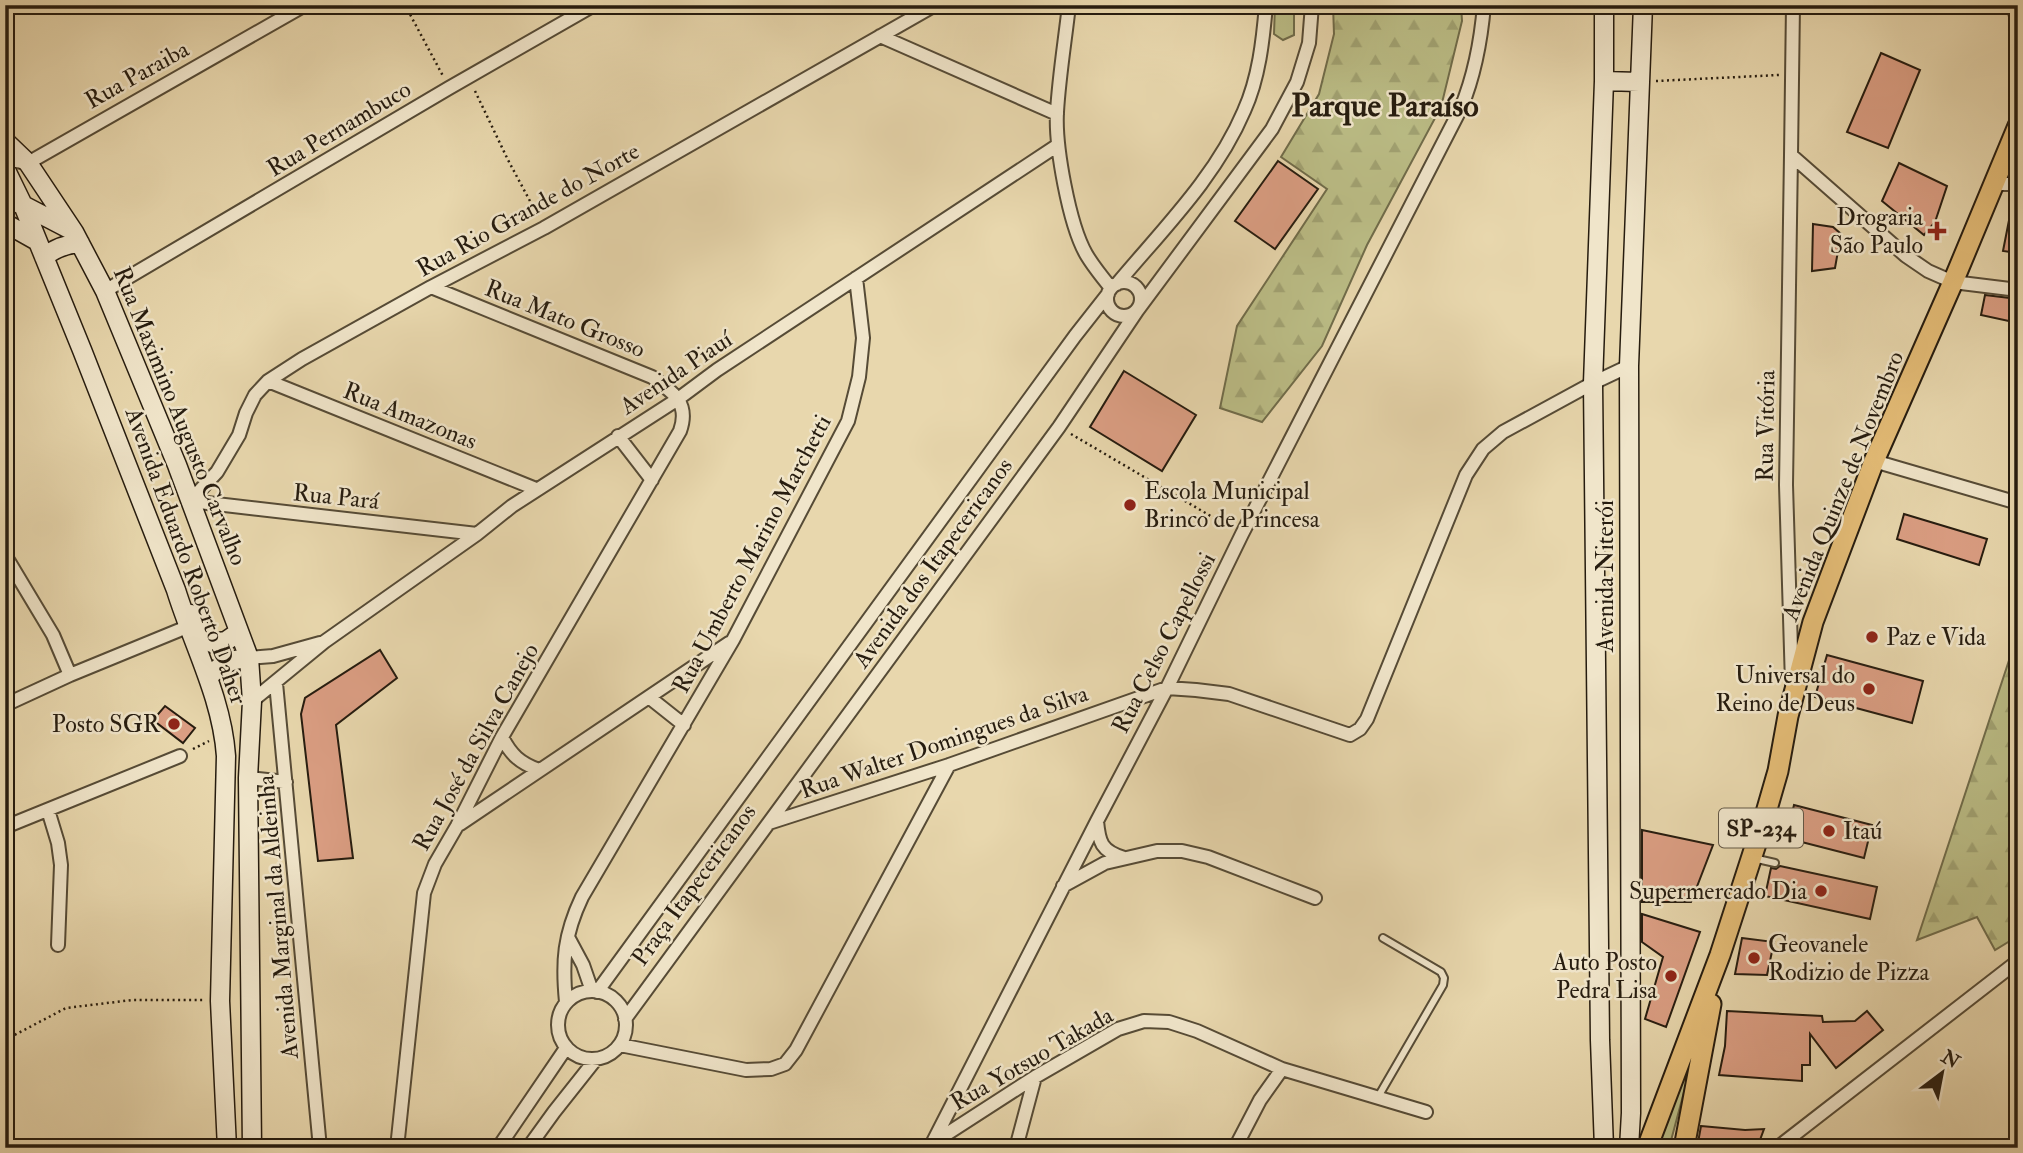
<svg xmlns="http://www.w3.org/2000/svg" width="2023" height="1153" font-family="'IM FELL Double Pica',serif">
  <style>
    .grass { fill: #bbbd86; stroke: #706c4a; stroke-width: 2 }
    .forest { fill: url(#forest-firs); stroke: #706c4a; stroke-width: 2 }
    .building { fill: #db9e83; stroke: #261c0f; stroke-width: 2 }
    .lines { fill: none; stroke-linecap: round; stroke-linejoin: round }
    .lane-casing { stroke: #564b36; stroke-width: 10 }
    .street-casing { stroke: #564b36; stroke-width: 16 }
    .secondary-casing { stroke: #261c0f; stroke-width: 21 }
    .primary-casing { stroke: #261c0f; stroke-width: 23 }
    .path { stroke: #261c0f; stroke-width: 2.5; stroke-dasharray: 2 3.5; stroke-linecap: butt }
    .lane { stroke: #f0e5ca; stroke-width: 6 }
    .street { stroke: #f0e5ca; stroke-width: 12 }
    .secondary { stroke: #f0e5ca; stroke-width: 18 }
    .primary { stroke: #e4bc76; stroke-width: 19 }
    .poi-dot { fill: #8f2418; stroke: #f0e5ca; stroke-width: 2.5 }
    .labels { text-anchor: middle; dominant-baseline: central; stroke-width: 5; stroke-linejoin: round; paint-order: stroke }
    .shield { fill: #f0e5ca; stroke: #635847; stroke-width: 2 }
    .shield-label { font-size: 23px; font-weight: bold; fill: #261c0f }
    .street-label { font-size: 24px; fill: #261c0f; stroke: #f0e5ca }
    .poi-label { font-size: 24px; fill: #261c0f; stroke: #f0e5ca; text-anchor: end }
    .district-label { font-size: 32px; font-weight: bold; fill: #261c0f; stroke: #f0e5ca }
  </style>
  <defs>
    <pattern id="forest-firs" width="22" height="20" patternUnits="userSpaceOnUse" patternTransform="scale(1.75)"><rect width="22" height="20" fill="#bbbd86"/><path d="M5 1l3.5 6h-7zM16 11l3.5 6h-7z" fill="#a1a272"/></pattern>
  </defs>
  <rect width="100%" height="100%" fill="#e8d7ad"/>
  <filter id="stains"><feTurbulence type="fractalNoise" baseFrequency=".00286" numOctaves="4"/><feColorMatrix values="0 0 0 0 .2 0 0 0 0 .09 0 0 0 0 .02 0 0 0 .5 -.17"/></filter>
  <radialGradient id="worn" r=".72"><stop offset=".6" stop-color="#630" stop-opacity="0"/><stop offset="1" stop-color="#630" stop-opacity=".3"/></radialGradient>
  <path class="grass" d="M 1275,5 L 1294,5 L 1294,35 L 1283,40 L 1274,34 Z
    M 1695,1051 L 1669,1148 L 1655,1148 Z"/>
  <path class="forest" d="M 1333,5 L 1461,5 L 1462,21 L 1441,107 L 1367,245 L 1322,346 L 1262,422 L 1220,408 L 1237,326 L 1327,189 L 1281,157 L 1319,94 L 1334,34 Z
    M 2018,633 L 2018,936 L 1995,950 L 1977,917 L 1917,940 Z"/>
  <path class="building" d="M 1881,53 L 1920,70 L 1888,148 L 1847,132 Z
    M 1278,161 L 1318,189 L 1275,249 L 1235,221 Z
    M 1899,163 L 1947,186 L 1935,222 L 1924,235 L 1882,201 Z
    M 2011,210 L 2018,210 L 2018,253 L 2003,251 Z
    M 1813,224 L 1833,227 L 1841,234 L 1835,268 L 1812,271 Z
    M 1985,295 L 2018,299 L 2018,323 L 1981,315 Z
    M 1124,371 L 1196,415 L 1162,471 L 1090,427 Z
    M 1904,514 L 1987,539 L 1979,565 L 1897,539 Z
    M 380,650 L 397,678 L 336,725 L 353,858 L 318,861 L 301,714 L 305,698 Z
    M 1827,655 L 1923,681 L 1912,723 L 1815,697 Z
    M 165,706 L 195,728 L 183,743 L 153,720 Z
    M 1794,805 L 1872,825 L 1864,858 L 1786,838 Z
    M 1642,830 L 1713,845 L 1691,902 L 1642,902 Z
    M 1780,866 L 1877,887 L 1870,919 L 1765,896 L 1771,868 L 1776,869 Z
    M 1642,914 L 1700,932 L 1666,1027 L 1645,1019 L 1663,957 L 1642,942 Z
    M 1742,938 L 1774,942 L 1767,975 L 1735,974 Z
    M 1727,1011 L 1822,1016 L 1823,1022 L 1855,1021 L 1867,1011 L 1883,1030 L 1836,1068 L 1810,1034 L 1810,1065 L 1802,1065 L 1802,1081 L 1719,1075 L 1725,1046 Z
    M 1701,1126 L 1745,1130 L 1764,1129 L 1757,1148 L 1697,1148 Z"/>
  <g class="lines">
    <defs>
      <path id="lane" d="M 1753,858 L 1775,863
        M 1378,1097 L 1443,985 L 1444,978 L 1441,972 L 1383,938"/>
      <path id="street" d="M 1069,5 C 1065,41 1059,77 1057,112 C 1055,146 1069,224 1086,254 C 1093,266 1102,277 1111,288
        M 1793,5 L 1791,155 L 1906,256 L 1928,271 L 1953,282 L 2018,290
        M 2013,5 L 2018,23
        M 880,36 L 1057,114
        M 1791,155 L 1786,485 L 1792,683
        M 5,159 L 28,163 L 305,5
        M 1995,184 L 2018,184
        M1107 299a17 17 0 1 1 34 0a17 17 0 1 1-34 0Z
        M 1117,284 C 1163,229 1216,177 1244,111 C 1259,78 1263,40 1266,5
        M 105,291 L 449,88 L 594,5
        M 268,381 L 536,489
        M 618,436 L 652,480
        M 1874,461 L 2018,503
        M 190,501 L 217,472 L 239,435 L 246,413 L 255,395 L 268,381 L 302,359 L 431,287 L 544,228 L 935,5
        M 190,501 L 477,534
        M 5,555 L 53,635 L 70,675
        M 249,658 L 273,656 L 320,643
        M 276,683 L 320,1148
        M 650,698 L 684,725
        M 252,701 L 324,642 L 477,534 L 512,506 L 678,399 L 717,370 L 1058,145
        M 5,705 L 70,675 L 187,627
        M 502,737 C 511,755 520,763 539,770
        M 248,778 L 286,782
        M 48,810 L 58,843 L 61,865 L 58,945
        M 1097,821 C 1099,842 1101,851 1124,858
        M 769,823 L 949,765 L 1167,688 L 1196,690 L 1229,694 L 1350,735 L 1360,729 L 1367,719 L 1466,475 L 1483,449 L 1503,432 L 1593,383 L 1629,366
        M 460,824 L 729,643
        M 5,827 L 180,756
        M 1063,886 L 1105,863 L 1157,851 L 1182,851 L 1208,857 L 1315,898
        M 568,937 L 583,965 L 592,991
        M558 1025a34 34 0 1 1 68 0a34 34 0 1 1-68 0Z
        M 597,992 L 1075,336 L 1108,294
        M 566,1002 C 562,961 564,935 582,897 L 733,640 L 848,421 L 859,377 L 863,338 L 856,278
        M 625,1019 L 1059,427 L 1137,311 L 1272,129 L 1297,82 L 1309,43 L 1312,5
        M 620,1045 L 746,1070 L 771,1069 L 785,1064 L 796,1050 L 949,765
        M 933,1142 L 1097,821 L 1167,688 L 1242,534 L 1461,108 C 1475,74 1481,41 1484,5
        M 397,1148 L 424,893 L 435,864 L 457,826 L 502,737 L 680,431 C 690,403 673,392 652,377 L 431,287
        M 498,1148 L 566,1048
        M 528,1148 L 554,1112 L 596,1059
        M 925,1148 L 1035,1077 L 1118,1029 L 1144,1021 L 1169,1022 L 1197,1031 L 1282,1069 L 1426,1112
        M 1016,1148 L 1035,1077
        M 1235,1148 L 1260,1100 L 1282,1069
        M 1777,1148 L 2018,961"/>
      <path id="secondary" d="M 1604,5 L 1604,81 L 1593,383 L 1600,1040 L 1604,1148
        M 1604,81 L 1639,82
        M 5,141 L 28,163 L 74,232 L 105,291 L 177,465 L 249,658 L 252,701 L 248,778 L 252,1148
        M 5,168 L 23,205 L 82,350 L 176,590 C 193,645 222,698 226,756 L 220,1001 L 227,1148
        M 5,199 L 23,205 L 71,230
        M 5,223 L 37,241
        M 44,257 C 55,248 66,244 80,243
        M 191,614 L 205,637 L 212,643 L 226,641 L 239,632
        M 208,678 C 219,665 231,659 249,658
        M 1629,1148 L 1631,1113 L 1629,366 L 1643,5"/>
      <path id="primary" d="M 1647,1148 L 1720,955 L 1765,816 L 1778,771 L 1788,716 L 1813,622 L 1874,461 L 1953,282 L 2018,126
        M 1684,1148 L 1711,1004"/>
    </defs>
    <use href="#lane" class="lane-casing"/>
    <use href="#street" class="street-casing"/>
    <use href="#secondary" class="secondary-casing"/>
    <use href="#primary" class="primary-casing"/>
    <path class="path" d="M 405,5 L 443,76
      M 1656,81 L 1779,75
      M 475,91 L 508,160 L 538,216
      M 1071,434 L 1231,528
      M 193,749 L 209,741
      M 5,1040 L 66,1008 L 132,1000 L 203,1000
      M 5,1135 L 14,1141 L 33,1148"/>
    <use href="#lane" class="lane"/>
    <use href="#street" class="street"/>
    <use href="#secondary" class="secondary"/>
    <use href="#primary" class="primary"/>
  </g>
  <g class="poi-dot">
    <path d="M1933.5 220.5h7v7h7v7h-7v7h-7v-7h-7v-7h7z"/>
    <circle cx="1130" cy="505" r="7"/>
    <circle cx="1872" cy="637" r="7"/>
    <circle cx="1869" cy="689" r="7"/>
    <circle cx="174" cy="724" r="7"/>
    <circle cx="1829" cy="831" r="7"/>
    <circle cx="1821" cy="891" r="7"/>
    <circle cx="1754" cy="958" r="7"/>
    <circle cx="1671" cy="976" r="7"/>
  </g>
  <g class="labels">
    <rect class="shield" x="1719" y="808.5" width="84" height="39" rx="5"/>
    <g class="shield-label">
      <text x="1761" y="828">SP-234</text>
    </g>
    <g class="street-label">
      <text transform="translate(137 75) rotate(-29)">Rua Paraiba</text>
      <text transform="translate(339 129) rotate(-31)">Rua Pernambuco</text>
      <text transform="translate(528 210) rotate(-29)">Rua Rio Grande do Norte</text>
      <text transform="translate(565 319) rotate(22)">Rua Mato Grosso</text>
      <text transform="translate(676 373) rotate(-34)">Avenida Piauí</text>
      <text transform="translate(180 416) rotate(68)">Rua Maximino Augusto Carvalho</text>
      <text transform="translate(410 416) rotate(22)">Rua Amazonas</text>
      <text transform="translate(1766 426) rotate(-89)">Rua Vitória</text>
      <text transform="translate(1843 486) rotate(-68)">Avenida Quinze de Novembro</text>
      <text transform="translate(336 497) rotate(6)">Rua Pará</text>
      <text transform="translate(752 554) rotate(-62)">Rua Umberto Marino Marchetti</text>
      <text transform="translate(186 556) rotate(70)">Avenida Eduardo Roberto Daher</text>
      <text transform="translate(933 563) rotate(-54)">Avenida dos Itapecericanos</text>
      <text transform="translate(1605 576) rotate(-90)">Avenida Niterói</text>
      <text transform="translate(1164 643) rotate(-63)">Rua Celso Capellossi</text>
      <text transform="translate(944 742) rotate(-19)">Rua Walter Domingues da Silva</text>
      <text transform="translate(476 747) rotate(-61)">Rua José da Silva Canejo</text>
      <text transform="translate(694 885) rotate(-54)">Praça Itapecericanos</text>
      <text transform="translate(278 917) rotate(-95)">Avenida Marginal da Aldeinha</text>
      <text transform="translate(1032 1059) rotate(-30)">Rua Yotsuo Takada</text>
    </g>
    <g class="poi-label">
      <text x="1923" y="217">Drogaria<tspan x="1923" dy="28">São Paulo</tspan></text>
      <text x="1144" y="491" text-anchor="start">Escola Municipal<tspan x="1144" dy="28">Brinco de Princesa</tspan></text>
      <text x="1886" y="637" text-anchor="start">Paz e Vida</text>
      <text x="1855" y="675">Universal do<tspan x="1855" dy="28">Reino de Deus</tspan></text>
      <text x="160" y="724">Posto SGR</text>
      <text x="1843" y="831" text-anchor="start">Itaú</text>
      <text x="1807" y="891">Supermercado Dia</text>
      <text x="1768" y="944" text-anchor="start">Geovanele<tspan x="1768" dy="28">Rodizio de Pizza</tspan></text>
      <text x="1657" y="962">Auto Posto<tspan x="1657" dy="28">Pedra Lisa</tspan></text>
    </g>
    <g class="district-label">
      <text x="1385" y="106">Parque Paraíso</text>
    </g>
  </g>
  <rect width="2023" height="1153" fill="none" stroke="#e8d7ad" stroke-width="28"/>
  <rect x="7" y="7" width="2009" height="1139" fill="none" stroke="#261c0f" stroke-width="3.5"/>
  <rect x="14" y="14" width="1995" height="1125" fill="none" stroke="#261c0f" stroke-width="2"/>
  <g transform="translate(1942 1073) rotate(32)" stroke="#f0e5ca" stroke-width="5" paint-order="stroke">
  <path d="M0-5L12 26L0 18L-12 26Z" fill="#261c0f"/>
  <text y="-10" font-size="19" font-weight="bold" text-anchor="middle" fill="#261c0f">N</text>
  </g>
  <rect width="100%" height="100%" filter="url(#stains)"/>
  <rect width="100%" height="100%" fill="url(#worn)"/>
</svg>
